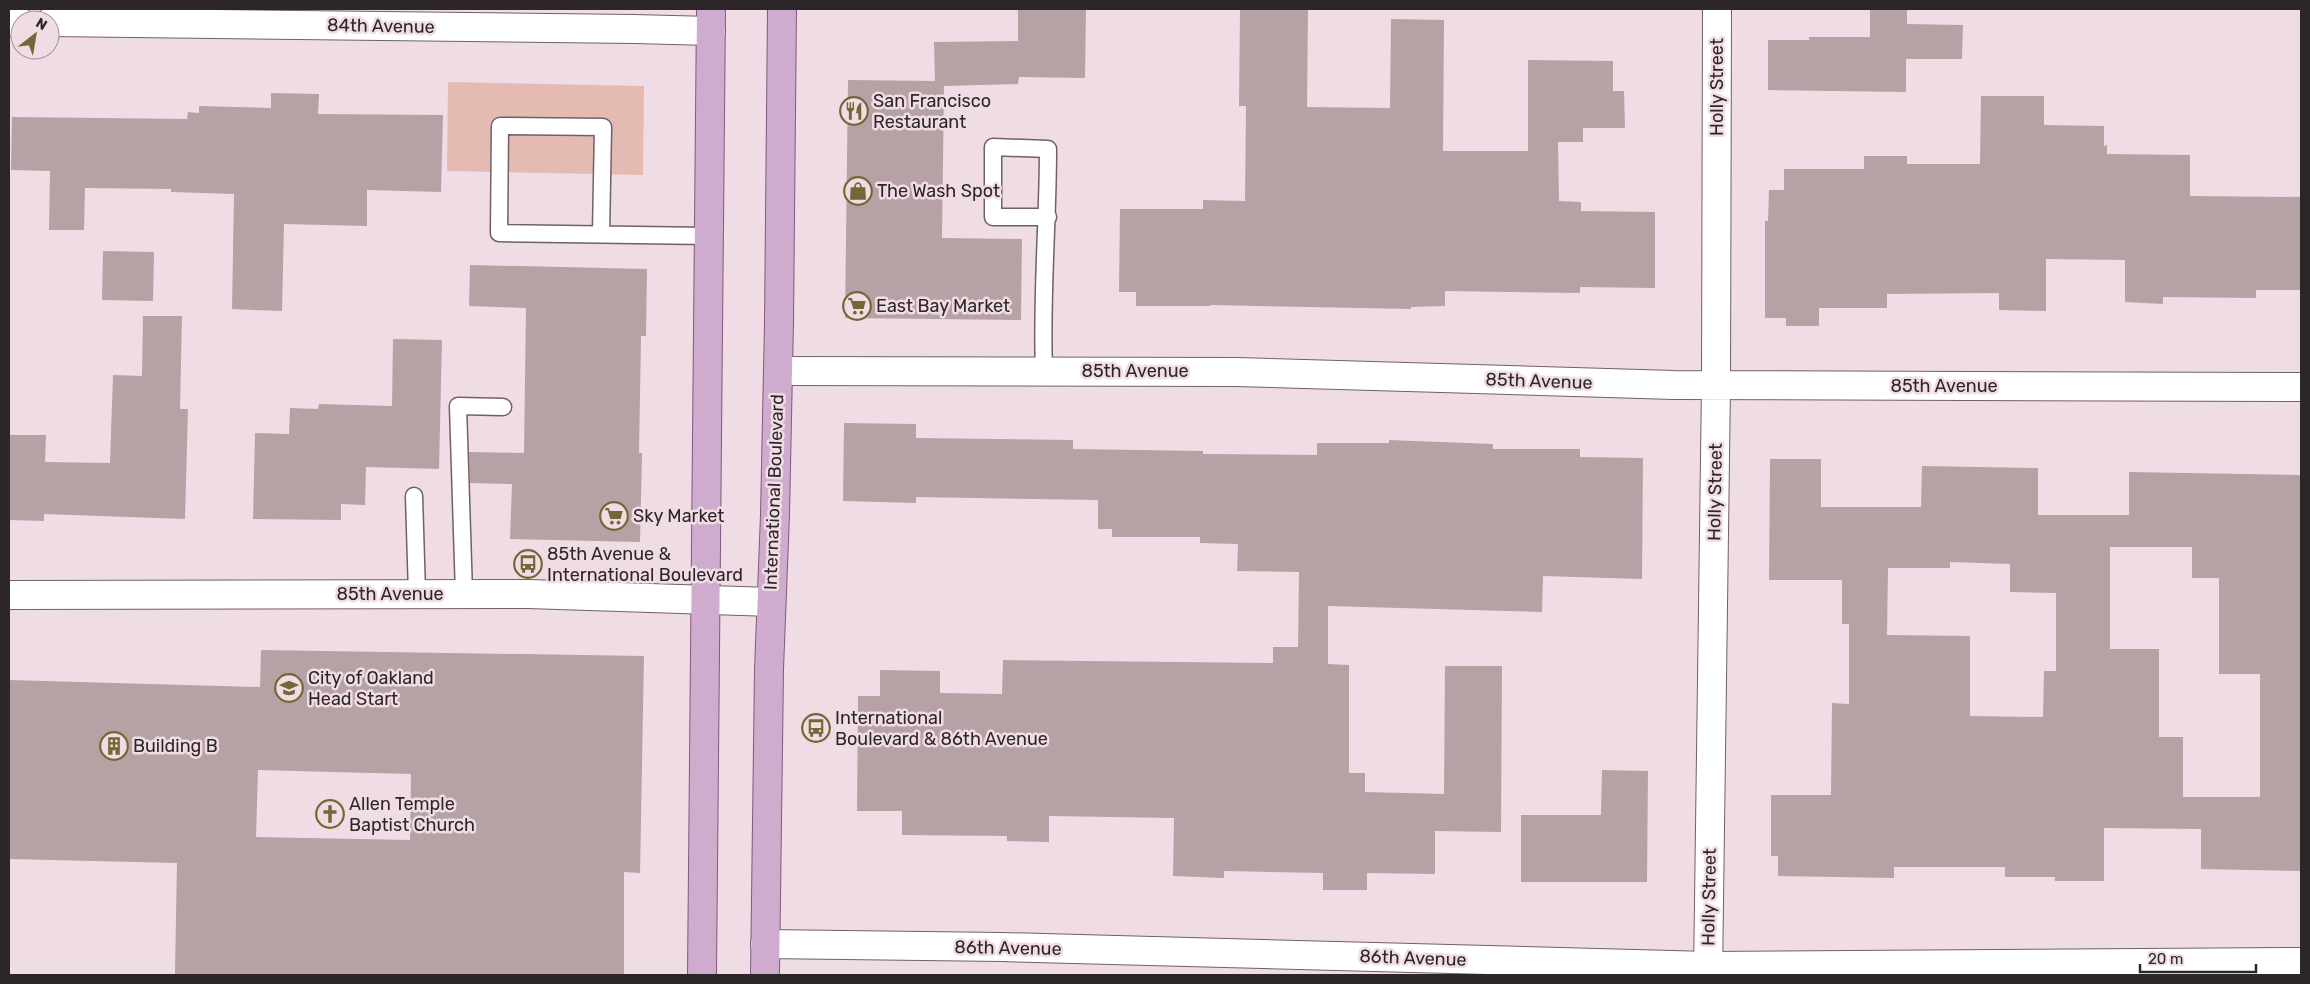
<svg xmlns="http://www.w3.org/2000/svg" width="2310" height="984" font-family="Rubik,sans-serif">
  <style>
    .green { fill: #e4bbb2 }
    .building { fill: #b6a2a4; fill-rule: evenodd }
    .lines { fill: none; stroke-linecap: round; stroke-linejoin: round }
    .service-casing { stroke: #716067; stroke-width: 19 }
    .minor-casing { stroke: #716067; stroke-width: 30 }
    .primary-casing { stroke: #82597e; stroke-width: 30 }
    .service { stroke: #fff; stroke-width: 16 }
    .minor { stroke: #fff; stroke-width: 28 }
    .primary { stroke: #cfaccd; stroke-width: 28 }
    .labels { text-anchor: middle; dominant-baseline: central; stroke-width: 5; stroke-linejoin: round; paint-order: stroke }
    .street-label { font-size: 18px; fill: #2d2629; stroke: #f0dce5 }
    .poi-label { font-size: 18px; fill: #2d2629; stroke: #f0dce5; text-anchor: start }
  </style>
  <rect width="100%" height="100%" fill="#f0dce5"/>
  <path class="green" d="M 448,82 L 644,86 L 643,175 L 447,171 Z"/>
  <path class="building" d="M 1018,9 L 1086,9 L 1085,78 L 1019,77 L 1018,84 L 944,86 L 942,238 L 1022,239 L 1021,320 L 845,318 L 848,80 L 935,81 L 934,42 L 1018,41 Z
    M 1240,9 L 1308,9 L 1307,107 L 1390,108 L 1391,19 L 1444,20 L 1443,151 L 1528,151 L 1528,60 L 1613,61 L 1613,91 L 1624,91 L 1625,128 L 1583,128 L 1583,142 L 1558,142 L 1559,201 L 1581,202 L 1581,211 L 1655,212 L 1655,288 L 1580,287 L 1580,293 L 1445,291 L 1445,306 L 1411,307 L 1411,309 L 1210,305 L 1210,306 L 1136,306 L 1136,292 L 1119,292 L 1120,209 L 1203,209 L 1203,200 L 1245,201 L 1246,106 L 1239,106 Z
    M 1870,9 L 1907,9 L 1907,24 L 1963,25 L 1962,59 L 1906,59 L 1906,92 L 1768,90 L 1768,40 L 1809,40 L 1809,37 L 1870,37 Z
    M 271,93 L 319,94 L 318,114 L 443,115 L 441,192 L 367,190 L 367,226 L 284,224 L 282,311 L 232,309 L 234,194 L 171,192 L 171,189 L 85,188 L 84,230 L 49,230 L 50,171 L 11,170 L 12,117 L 187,119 L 188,112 L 199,113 L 199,106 L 271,108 Z
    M 1981,96 L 2044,96 L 2044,125 L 2104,126 L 2104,146 L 2107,145 L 2107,154 L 2190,155 L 2190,196 L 2301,197 L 2301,290 L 2256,290 L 2256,298 L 2163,297 L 2163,304 L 2125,302 L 2125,260 L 2046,259 L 2046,311 L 1999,310 L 1999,293 L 1887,294 L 1887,308 L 1819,308 L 1819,326 L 1786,326 L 1786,318 L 1765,318 L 1765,221 L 1768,221 L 1769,190 L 1784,190 L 1784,169 L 1864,169 L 1864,156 L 1907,156 L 1907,164 L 1980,164 Z
    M 103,251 L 154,252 L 153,301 L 102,300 Z
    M 470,265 L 647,269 L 646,336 L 641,336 L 639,453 L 642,453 L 640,542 L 510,539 L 512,484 L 470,483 L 469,452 L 524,453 L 526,308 L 469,306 Z
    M 143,316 L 182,316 L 180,409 L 188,409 L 185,519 L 44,514 L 44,521 L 9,520 L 9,435 L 46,435 L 45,462 L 110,463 L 113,375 L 142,376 Z
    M 393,339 L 442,340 L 439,469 L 366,467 L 365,505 L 341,504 L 341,520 L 253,519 L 255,433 L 289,434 L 290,408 L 318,409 L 319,404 L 392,406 Z
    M 844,423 L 916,424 L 916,438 L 1073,440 L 1073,449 L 1203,451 L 1203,454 L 1317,455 L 1317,443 L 1389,443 L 1389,440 L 1493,444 L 1493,449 L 1580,449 L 1580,457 L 1643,458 L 1642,579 L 1543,576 L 1542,612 L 1328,606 L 1328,664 L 1349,665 L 1349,773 L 1365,773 L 1365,792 L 1444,794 L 1445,666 L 1502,666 L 1501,832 L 1435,831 L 1435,874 L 1367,873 L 1367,890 L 1323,890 L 1323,873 L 1224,871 L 1224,878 L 1173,876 L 1174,818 L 1049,816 L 1049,842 L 1007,841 L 1007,836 L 902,835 L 902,811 L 857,811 L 858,696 L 880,696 L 880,670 L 940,671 L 940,693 L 1002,694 L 1003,660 L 1273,663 L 1273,647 L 1298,647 L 1299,572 L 1237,571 L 1238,544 L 1200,543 L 1200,537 L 1112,537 L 1112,529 L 1098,529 L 1098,500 L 916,497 L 916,503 L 843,501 Z
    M 1770,459 L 1821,459 L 1821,507 L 1921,507 L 1922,466 L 2038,468 L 2038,515 L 2129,515 L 2129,472 L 2301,475 L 2301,871 L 2201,869 L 2201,829 L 2104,828 L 2104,881 L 2055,881 L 2055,877 L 2005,877 L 2005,867 L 1894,867 L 1894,878 L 1778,876 L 1778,856 L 1771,856 L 1771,795 L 1831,795 L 1832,703 L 1849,704 L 1849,624 L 1842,624 L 1842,580 L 1769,580 ZM 2110,547 L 2192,547 L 2192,578 L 2219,578 L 2219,674 L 2260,674 L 2260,797 L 2183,797 L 2183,737 L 2159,737 L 2159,649 L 2110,649 ZM 1950,562 L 2010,564 L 2010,592 L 2056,593 L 2056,671 L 2044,671 L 2043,717 L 1970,716 L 1970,636 L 1887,635 L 1888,568 L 1950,568 Z
    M 261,650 L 644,656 L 640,873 L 624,872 L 624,975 L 175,975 L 177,863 L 9,859 L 9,680 L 260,687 ZM 258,770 L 411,774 L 410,840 L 256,837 Z
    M 1602,770 L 1648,771 L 1647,882 L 1521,882 L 1521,815 L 1601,815 Z"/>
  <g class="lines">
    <defs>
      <path id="service" d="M 601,234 L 603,127 L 500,126 L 499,233 L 708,236
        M 1044,371 C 1041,297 1048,223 1048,149 L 993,147 L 993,217 L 1048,217
        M 414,496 L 417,594
        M 464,594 L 458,406 L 503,407"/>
      <path id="minor" d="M 9,22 L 20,22
        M 50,22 L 634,29 L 711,31
        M 778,371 L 1237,372 L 1674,385 L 2301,387
        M 9,595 L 528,594 L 771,602
        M 765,944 L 1002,947 L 1708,966 L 2301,962
        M 1708,975 L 1716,385 L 1717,9"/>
      <path id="primary" d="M 702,975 L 711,9
        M 765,975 L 769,669 L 775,515 L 779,322 L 782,9"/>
    </defs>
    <use href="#service" class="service-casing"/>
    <use href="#minor" class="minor-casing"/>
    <use href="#primary" class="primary-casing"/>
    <use href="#service" class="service"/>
    <use href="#minor" class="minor"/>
    <use href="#primary" class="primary"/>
  </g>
  <defs>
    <symbol id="restaurant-ring" viewBox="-11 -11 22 22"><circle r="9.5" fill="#f0dce5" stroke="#736835" stroke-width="1.5"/><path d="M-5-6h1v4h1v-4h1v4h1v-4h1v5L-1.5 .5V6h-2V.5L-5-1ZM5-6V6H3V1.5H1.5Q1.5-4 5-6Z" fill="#736835"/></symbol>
    <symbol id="shop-ring" viewBox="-11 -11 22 22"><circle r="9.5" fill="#f0dce5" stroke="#736835" stroke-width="1.5"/><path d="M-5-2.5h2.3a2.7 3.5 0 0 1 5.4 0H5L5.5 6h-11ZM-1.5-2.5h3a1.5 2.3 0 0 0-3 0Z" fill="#736835"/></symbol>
    <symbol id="supermarket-ring" viewBox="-11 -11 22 22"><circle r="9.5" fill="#f0dce5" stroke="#736835" stroke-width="1.5"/><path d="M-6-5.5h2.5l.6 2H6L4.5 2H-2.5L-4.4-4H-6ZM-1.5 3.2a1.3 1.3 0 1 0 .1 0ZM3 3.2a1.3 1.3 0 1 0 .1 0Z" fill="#736835"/></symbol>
    <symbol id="bus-ring" viewBox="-11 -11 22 22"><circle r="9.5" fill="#f0dce5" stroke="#736835" stroke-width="1.5"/><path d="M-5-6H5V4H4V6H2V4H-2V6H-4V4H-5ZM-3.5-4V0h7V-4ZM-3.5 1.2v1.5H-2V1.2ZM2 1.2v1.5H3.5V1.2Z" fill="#736835"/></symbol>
    <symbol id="school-ring" viewBox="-11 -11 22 22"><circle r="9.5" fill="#f0dce5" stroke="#736835" stroke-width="1.5"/><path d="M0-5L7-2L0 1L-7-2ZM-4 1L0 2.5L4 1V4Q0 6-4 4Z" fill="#736835"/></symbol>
    <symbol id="building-ring" viewBox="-11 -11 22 22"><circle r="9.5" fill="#f0dce5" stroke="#736835" stroke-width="1.5"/><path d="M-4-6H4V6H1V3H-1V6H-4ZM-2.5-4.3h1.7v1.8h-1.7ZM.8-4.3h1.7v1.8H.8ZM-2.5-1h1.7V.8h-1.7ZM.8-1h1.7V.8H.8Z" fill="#736835"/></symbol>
    <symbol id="church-ring" viewBox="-11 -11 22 22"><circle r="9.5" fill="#f0dce5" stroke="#736835" stroke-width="1.5"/><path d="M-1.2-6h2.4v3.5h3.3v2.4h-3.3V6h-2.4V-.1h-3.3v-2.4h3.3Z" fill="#736835"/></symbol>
  </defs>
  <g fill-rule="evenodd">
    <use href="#restaurant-ring" x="838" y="95" width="32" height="32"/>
    <use href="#shop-ring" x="842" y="175" width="32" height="32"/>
    <use href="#supermarket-ring" x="841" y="290" width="32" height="32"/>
    <use href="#supermarket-ring" x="598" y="500" width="32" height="32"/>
    <use href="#bus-ring" x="512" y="548" width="32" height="32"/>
    <use href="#school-ring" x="273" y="672" width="32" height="32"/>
    <use href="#bus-ring" x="800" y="712" width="32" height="32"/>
    <use href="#building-ring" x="98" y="730" width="32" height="32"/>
    <use href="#church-ring" x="314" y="798" width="32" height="32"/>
  </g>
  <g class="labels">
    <g class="street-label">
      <text transform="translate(381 26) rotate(1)">84th Avenue</text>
      <text transform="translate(1717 87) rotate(-90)">Holly Street</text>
      <text x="1135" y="371">85th Avenue</text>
      <text transform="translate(1539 381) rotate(2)">85th Avenue</text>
      <text x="1944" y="386">85th Avenue</text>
      <text transform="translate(774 492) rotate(-88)">International Boulevard</text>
      <text transform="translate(1715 492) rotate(-89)">Holly Street</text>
      <text x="390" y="594">85th Avenue</text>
      <text transform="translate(1709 897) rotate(-89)">Holly Street</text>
      <text transform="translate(1008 948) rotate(1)">86th Avenue</text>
      <text transform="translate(1413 958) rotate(2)">86th Avenue</text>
    </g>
    <g class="poi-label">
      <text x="873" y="101">San Francisco<tspan x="873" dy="21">Restaurant</tspan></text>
      <text x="877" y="191">The Wash Spot</text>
      <text x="876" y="306">East Bay Market</text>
      <text x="633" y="516">Sky Market</text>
      <text x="547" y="554">85th Avenue &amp;<tspan x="547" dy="21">International Boulevard</tspan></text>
      <text x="308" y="678">City of Oakland<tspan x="308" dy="21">Head Start</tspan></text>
      <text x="835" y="718">International<tspan x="835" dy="21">Boulevard &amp; 86th Avenue</tspan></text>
      <text x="133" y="746">Building B</text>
      <text x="349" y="804">Allen Temple<tspan x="349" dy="21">Baptist Church</tspan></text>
    </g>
  </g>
  <rect width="2310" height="984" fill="none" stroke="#2d2629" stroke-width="20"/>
  <g transform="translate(35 35) rotate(31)"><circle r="24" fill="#f0dce5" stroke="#a2939a"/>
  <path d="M0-4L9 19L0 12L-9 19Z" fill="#736835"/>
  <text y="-8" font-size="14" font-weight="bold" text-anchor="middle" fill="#2d2629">N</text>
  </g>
  <path d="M2140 964v8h116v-8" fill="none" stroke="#2d2629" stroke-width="2.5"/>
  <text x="2148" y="964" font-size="15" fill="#2d2629" stroke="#f0dce5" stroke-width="4" paint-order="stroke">20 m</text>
</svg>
